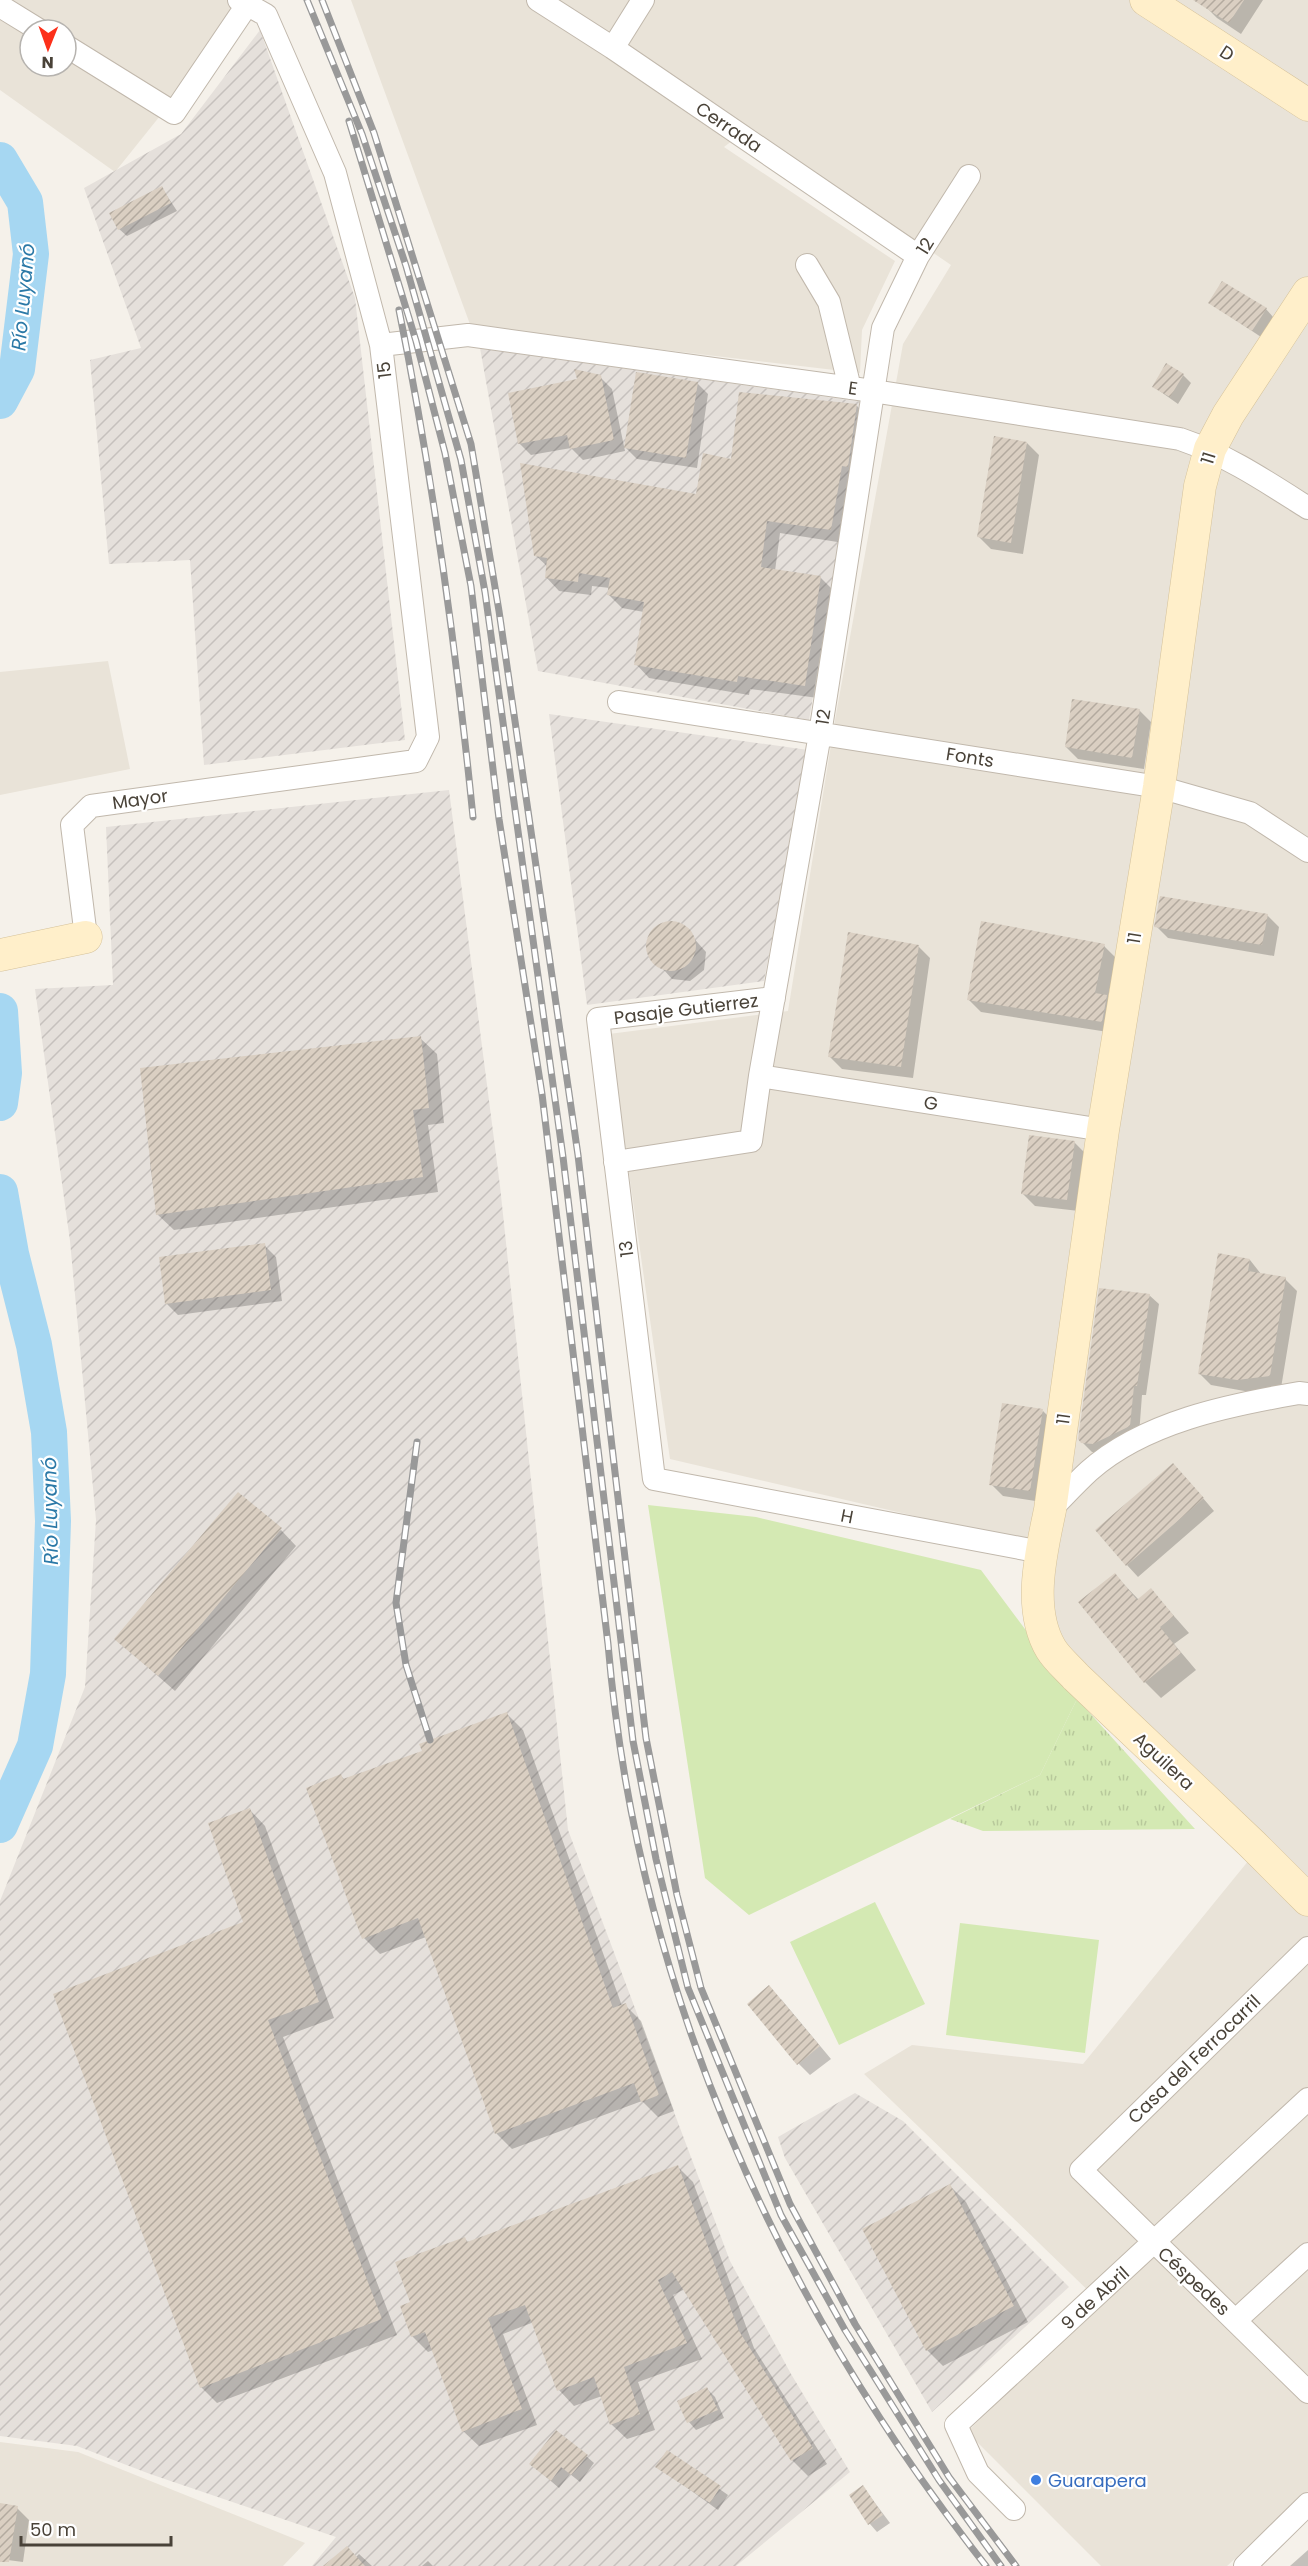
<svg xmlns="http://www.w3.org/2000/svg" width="1308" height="2566" font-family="Poppins,sans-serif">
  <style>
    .residential { fill: #e9e3d8; fill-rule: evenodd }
    .industrial { fill: url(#industrial-furrows) }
    .grass { fill: url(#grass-tufts) }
    .garden { fill: #d4e9b3 }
    .shadow { fill: #0003 }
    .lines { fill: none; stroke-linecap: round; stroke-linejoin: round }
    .river { stroke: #a6d7f2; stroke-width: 36 }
    .building { fill: url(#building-hatch) }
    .street-casing { stroke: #c1b8ac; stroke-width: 24 }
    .secondary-casing { stroke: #d5c29a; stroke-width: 33 }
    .street { stroke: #fff; stroke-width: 22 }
    .secondary { stroke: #ffefca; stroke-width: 32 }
    .rail-casing { stroke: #999; stroke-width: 7 }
    .rail { stroke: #fff; stroke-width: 4.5; stroke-dasharray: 14; stroke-linecap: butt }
    .shop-dot { fill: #3f7fe0; stroke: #fff; stroke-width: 2 }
    .labels { text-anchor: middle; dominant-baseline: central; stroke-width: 4.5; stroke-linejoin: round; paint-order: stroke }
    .street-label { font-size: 18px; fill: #494238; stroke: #fff }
    .shop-label { font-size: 18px; fill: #366cbe; stroke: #fff; text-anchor: start }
    .water-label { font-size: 20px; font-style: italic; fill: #2b79a7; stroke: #fff }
  </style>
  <defs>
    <pattern id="industrial-furrows" width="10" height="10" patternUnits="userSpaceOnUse" patternTransform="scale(1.5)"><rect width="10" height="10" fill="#e5e0db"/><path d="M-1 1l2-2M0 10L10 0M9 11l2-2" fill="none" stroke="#c6c1bd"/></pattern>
    <pattern id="grass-tufts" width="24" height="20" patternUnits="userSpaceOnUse" patternTransform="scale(1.5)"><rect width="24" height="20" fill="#d4e9b3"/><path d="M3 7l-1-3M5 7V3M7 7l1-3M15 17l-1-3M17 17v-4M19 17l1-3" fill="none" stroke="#b8c99b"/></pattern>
    <pattern id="building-hatch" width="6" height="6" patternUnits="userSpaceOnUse" patternTransform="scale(1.5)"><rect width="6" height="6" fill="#dacfc2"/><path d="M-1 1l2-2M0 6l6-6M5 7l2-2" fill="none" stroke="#b3aa9f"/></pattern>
  </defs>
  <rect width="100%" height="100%" fill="#f5f1ea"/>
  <path class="residential" d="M 0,0 L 253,0 L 115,172 L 0,90 ZM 30,30 L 66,30 L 66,66 L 30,66 Z
    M 351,0 L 1308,0 L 1308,2491 L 1227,2566 L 1101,2566 L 967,2432 L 1101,2303 L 864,2074 L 912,2045 L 1083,2064 L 1262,1844 L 1063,1652 L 1018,1540 L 670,1459 L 609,1034 L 788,1011 L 835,720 L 903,344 L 951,265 L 750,127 L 724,147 L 895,261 L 862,330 L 860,373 L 471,327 Z
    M 108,661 L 130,769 L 0,795 L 0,672 Z
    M 0,2442 L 78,2452 L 305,2543 L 283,2566 L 0,2566 Z"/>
  <path class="industrial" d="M 260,30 L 355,298 L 405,740 L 204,765 L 190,560 L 109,564 L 90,360 L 141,348 L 84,188 L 181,134 Z
    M 480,348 L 863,402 L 809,720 L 538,671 Z
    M 549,714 L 808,750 L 764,981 L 587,1005 Z
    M 449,790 L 500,1186 L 568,1830 L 730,2261 L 791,2374 L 850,2472 L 736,2566 L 312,2566 L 336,2537 L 150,2474 L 77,2446 L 0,2436 L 0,1901 L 85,1687 L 96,1520 L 70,1241 L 35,989 L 113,985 L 106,827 Z
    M 855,2093 L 903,2121 L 1069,2287 L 932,2412 L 785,2158 L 778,2137 Z"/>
  <path class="grass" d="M 1077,1699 L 1195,1829 L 983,1831 L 950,1819 L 1040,1775 Z"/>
  <path class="garden" d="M 648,1505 L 756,1517 L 981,1570 L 1077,1699 L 1040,1775 L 749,1915 L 705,1878 Z
    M 875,1902 L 925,2004 L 839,2045 L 790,1942 Z
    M 960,1923 L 1099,1940 L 1085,2053 L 946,2035 Z"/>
  <path class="shadow" d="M 1209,0 L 1263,0 L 1241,34 L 1217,18 L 1205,6 Z
    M 162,188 L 177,211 L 127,236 L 119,229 Z
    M 1210,303 L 1266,309 L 1273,317 L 1261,337 Z
    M 1183,375 L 1191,383 L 1178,404 L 1154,387 Z
    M 600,377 L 612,389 L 625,451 L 583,460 L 571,448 L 531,455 L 519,443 Z
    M 697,383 L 708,394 L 697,468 L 637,459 L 626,448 Z
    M 741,394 L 857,406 L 870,419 L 844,543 L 780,533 L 775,571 L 820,577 L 833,590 L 818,698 L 750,689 L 749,695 L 649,678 L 636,664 L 644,612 L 622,608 L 608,594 L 610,588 L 592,586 L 591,595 L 559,591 L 546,577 L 548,567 L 535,555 L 697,496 L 732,460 Z
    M 1027,443 L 1039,455 L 1023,554 L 991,549 L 979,537 Z
    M 1139,710 L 1151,722 L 1144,769 L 1078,759 L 1066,747 Z
    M 1267,915 L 1279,927 L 1274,956 L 1168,938 L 1156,926 Z
    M 664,923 L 682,925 L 706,952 L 704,970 L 690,981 L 672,979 L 648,952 L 650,934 Z
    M 918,946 L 930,958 L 913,1078 L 842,1069 L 830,1057 Z
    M 1104,946 L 1116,958 L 1108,998 L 1118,1008 L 1114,1033 L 981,1012 L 969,1000 Z
    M 420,1038 L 437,1054 L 444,1123 L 428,1125 L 438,1192 L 174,1230 L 157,1214 L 150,1163 Z
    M 1074,1142 L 1086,1154 L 1079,1211 L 1035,1206 L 1023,1194 Z
    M 264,1245 L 276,1257 L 282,1301 L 178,1315 L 166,1303 Z
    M 1250,1260 L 1261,1274 L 1285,1279 L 1297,1291 L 1281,1388 L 1250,1392 L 1211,1385 L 1199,1373 Z
    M 1149,1295 L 1159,1304 L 1146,1395 L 1142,1395 L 1139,1435 L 1103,1453 L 1092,1452 L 1082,1442 Z
    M 1043,1411 L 1055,1423 L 1042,1502 L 1003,1496 L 991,1484 Z
    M 1185,1477 L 1214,1511 L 1138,1577 L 1127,1565 Z
    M 281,1530 L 296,1546 L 175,1691 L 116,1639 Z
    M 1115,1575 L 1139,1600 L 1151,1590 L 1189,1633 L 1174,1644 L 1196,1670 L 1161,1698 L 1145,1682 Z
    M 507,1714 L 523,1730 L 622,2006 L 625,2005 L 641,2021 L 674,2111 L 658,2117 L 642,2101 L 512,2149 L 496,2133 L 426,1937 L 380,1954 L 364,1938 L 341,1776 L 345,1780 L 424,1752 Z
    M 249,1809 L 265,1826 L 334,2018 L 283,2037 L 397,2335 L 217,2403 L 201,2387 L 245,1923 Z
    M 781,1999 L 831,2059 L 810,2075 L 799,2064 Z
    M 678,2167 L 693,2182 L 754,2348 L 827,2464 L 808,2476 L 792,2460 L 685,2289 L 673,2295 L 702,2359 L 638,2382 L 655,2430 L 627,2439 L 611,2424 L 602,2396 L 574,2406 L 559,2390 L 534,2322 L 503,2334 L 537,2425 L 479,2446 L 463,2431 L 433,2350 L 428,2352 L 412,2336 L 412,2303 L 465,2239 L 469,2243 Z
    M 950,2186 L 966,2202 L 1028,2322 L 943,2366 L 927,2350 Z
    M 707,2389 L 715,2397 L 724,2418 L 696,2430 L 689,2422 L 679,2401 Z
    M 667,2452 L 728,2495 L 718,2510 L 657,2466 Z
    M 586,2456 L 594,2463 L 580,2482 L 570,2474 L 559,2488 L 531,2464 Z
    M 863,2487 L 890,2523 L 877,2532 L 870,2524 Z
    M 0,2505 L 17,2508 L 29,2520 L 23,2562 L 0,2559 Z
    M 1308,2550 L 1308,2566 L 1290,2566 Z
    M 359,2554 L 372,2566 L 326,2566 L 356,2557 Z
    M 428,2561 L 433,2566 L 422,2566 Z"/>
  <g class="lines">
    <path class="river" d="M 0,160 L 25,202 L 31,254 L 17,369 L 0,401
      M 0,1011 L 4,1073 L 0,1103
      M 0,1192 L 11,1254 L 34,1345 L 49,1432 L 53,1521 L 48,1674 L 35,1746 L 0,1825"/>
  </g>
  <path class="building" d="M 1193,0 L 1244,0 L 1229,23 Z
    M 162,186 L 171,203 L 118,230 L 109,213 Z
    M 1222,281 L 1267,308 L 1252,331 L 1208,303 Z
    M 1166,363 L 1184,374 L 1170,397 L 1152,387 Z
    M 574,369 L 601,375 L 614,440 L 570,449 L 567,435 L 518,444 L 508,393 L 577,379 Z
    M 636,372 L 698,382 L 686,458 L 624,448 Z
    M 739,392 L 857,404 L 848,467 L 842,466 L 831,530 L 767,521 L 761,567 L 821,576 L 805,686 L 738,676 L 737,682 L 634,665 L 644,602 L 607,595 L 610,578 L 579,573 L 578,582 L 545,578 L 547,558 L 534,556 L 520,463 L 696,494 L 703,453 L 731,459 Z
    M 994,436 L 1027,442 L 1011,543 L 977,537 Z
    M 1072,699 L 1140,709 L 1132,758 L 1065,747 Z
    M 1160,896 L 1268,914 L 1262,945 L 1154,927 Z
    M 981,921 L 1105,944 L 1095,993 L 1107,995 L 1102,1022 L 967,1000 Z
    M646 946a25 25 0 1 1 50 0a25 25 0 1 1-50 0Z
    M 848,932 L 919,945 L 901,1067 L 828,1057 Z
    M 421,1036 L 429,1108 L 413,1110 L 423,1177 L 156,1215 L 140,1068 Z
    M 1029,1135 L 1075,1141 L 1067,1200 L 1021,1194 Z
    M 265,1243 L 271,1290 L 165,1304 L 159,1257 Z
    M 1218,1253 L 1250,1259 L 1248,1271 L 1286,1277 L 1270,1376 L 1237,1380 L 1198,1374 Z
    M 1099,1288 L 1150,1294 L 1147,1317 L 1137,1386 L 1134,1386 L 1130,1426 L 1093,1444 L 1081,1443 L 1078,1439 Z
    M 1002,1403 L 1043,1409 L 1030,1491 L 989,1485 Z
    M 1173,1463 L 1204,1498 L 1126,1566 L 1095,1530 Z
    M 238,1492 L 282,1528 L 158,1676 L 114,1639 Z
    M 1115,1573 L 1137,1600 L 1151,1588 L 1174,1616 L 1160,1627 L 1181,1653 L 1144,1683 L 1078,1602 Z
    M 507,1712 L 613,2008 L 626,2003 L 659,2095 L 641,2102 L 634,2083 L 495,2134 L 418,1918 L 362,1939 L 306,1788 L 341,1774 L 343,1779 L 422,1751 L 419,1744 Z
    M 250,1808 L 319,2002 L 268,2020 L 382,2319 L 200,2388 L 53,1994 L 243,1922 L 208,1823 Z
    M 769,1985 L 820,2046 L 797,2065 L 747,2004 Z
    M 678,2165 L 739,2331 L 813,2448 L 791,2461 L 672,2272 L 658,2280 L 687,2343 L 624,2367 L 640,2414 L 610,2425 L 594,2377 L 557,2391 L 525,2305 L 488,2318 L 522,2409 L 462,2432 L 425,2332 L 411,2337 L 400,2306 L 410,2302 L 395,2262 L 465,2237 L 467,2242 Z
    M 950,2184 L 1014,2306 L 926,2351 L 862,2229 Z
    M 707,2387 L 718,2410 L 687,2423 L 677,2401 Z
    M 556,2430 L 588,2455 L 571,2475 L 561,2467 L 551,2481 L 529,2464 Z
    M 667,2450 L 721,2486 L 710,2503 L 655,2467 Z
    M 863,2485 L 883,2515 L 868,2525 L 849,2495 Z
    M 0,2503 L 18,2506 L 9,2562 L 0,2562 Z
    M 347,2546 L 365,2566 L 323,2566 Z"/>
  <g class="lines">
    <defs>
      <path id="street" d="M 538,0 L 613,48 L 918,256
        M 0,6 L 39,30
        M 66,46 L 174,113 L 247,5
        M 613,48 L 643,0
        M 807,265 L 829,302 L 850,388
        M 381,345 L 468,335 L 873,391 L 1180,439 C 1227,455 1267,482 1308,508
        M 619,702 L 1159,787 L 1250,813 L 1308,851
        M 86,937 L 72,825 L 91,806 L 416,761 L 428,737 L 381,345 L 335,173 L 266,15 L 239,0
        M 774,998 L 598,1019 L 654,1479 L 1041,1552
        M 760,1076 L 1103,1130
        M 615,1162 L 751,1141 L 760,1076 L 820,734 L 883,328 L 918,256 L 969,176
        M 1050,1510 C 1063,1497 1076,1483 1089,1471 C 1144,1422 1229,1405 1299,1393 L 1308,1394
        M 1308,1948 L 1081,2170 L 1308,2392
        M 1236,2320 L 1308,2254
        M 1014,2509 L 978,2473 L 956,2425 L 1308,2099
        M 1245,2566 L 1308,2504"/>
      <path id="secondary" d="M 1146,0 L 1308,105
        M 1308,293 L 1228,415 L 1210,449 L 1200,486 L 1159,787 L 1103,1130 L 1050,1510 C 1041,1553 1027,1609 1051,1649 C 1057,1659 1068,1668 1076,1677 L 1252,1844 L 1308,1900
        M 0,955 L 86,937"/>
    </defs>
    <use href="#street" class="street-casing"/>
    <use href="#secondary" class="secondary-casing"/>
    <use href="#street" class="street"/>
    <use href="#secondary" class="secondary"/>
    <defs>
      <path id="rail" d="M 307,0 L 362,134 L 406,266 L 461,460 L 485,592 L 563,1157 L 633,1741 L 656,1859 L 688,1988 L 781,2215 L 845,2330 L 939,2480 L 1001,2566
        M 322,0 L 374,133 L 471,444 L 499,611 L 578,1155 L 646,1738 L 677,1895 L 701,1988 L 790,2204 L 855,2324 L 949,2477 L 1016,2566
        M 349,121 L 416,341 L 445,453 L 471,586 L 499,819 L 542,1094 L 608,1644 C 637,1985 775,2298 986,2566
        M 399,310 C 433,478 456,647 473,817
        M 417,1442 L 396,1603 L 406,1665 L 430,1740"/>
    </defs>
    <use href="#rail" class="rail-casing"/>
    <use href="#rail" class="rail"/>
  </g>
  <circle class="shop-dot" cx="1036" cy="2480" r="6"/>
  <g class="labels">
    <g class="street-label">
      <text transform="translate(1227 53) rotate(33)">D</text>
      <text transform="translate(729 127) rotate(34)">Cerrada</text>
      <text transform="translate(925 246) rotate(-58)">12</text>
      <text transform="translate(384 370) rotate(-97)">15</text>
      <text transform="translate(853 388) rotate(8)">E</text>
      <text transform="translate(1208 458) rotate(-73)">11</text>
      <text transform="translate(823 717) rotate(-81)">12</text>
      <text transform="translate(970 757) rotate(9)">Fonts</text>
      <text transform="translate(140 799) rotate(-8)">Mayor</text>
      <text transform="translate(1134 938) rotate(-81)">11</text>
      <text transform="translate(686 1009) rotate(-7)">Pasaje Gutierrez</text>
      <text transform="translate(931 1103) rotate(9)">G</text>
      <text transform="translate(626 1249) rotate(-97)">13</text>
      <text transform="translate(1063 1419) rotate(-82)">11</text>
      <text transform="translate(847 1516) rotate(11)">H</text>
      <text transform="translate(1164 1761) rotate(43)">Aguilera</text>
      <text transform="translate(1194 2059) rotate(-44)">Casa del Ferrocarril</text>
      <text transform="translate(1194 2281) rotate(43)">Céspedes</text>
      <text transform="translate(1095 2298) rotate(-42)">9 de Abril</text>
    </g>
    <g class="shop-label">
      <text x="1048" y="2480">Guarapera</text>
    </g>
    <g class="water-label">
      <text transform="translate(23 297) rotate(-85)">Río Luyanó</text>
      <text transform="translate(50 1511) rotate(-91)">Río Luyanó</text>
    </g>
  </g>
  <g transform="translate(48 48) rotate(181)"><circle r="28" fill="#ffffff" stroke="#b6b3af" stroke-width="1.5"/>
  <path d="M0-4.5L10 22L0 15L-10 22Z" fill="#fc301a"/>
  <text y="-9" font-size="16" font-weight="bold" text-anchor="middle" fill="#494238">N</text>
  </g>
  <path d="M21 2536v9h150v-9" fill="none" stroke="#494238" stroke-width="3"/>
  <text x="30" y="2536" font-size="18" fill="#494238" stroke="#ffffff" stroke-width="4.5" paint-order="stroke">50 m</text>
</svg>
